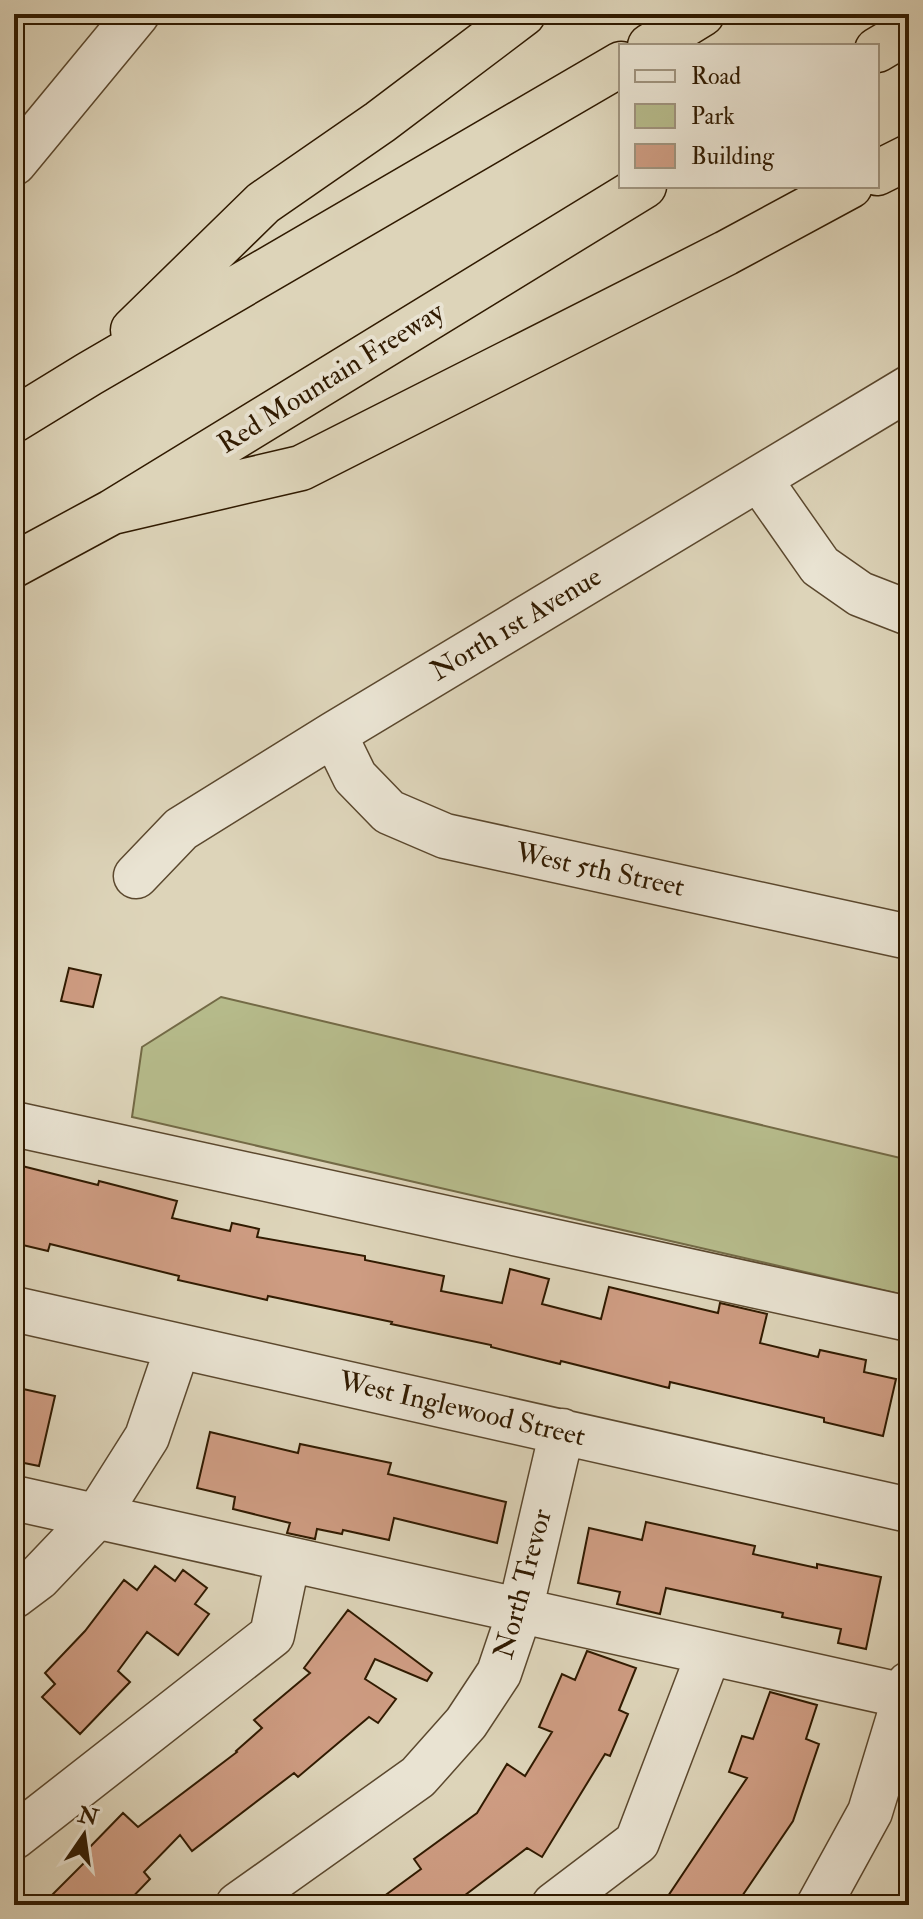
<svg xmlns="http://www.w3.org/2000/svg" width="923" height="1919" font-family="'IM FELL Double Pica',serif">
  <style>
    .green { fill: #b6bb8b; stroke: #736a46; stroke-width: 2 }
    .building { fill: #ce9c82; stroke: #301a00; stroke-width: 2 }
    .lines { fill: none; stroke-linecap: round; stroke-linejoin: round }
    .minor-casing { stroke: #5b482e; stroke-width: 47 }
    .highway-casing { stroke: #301a00; stroke-width: 47 }
    .minor { stroke: #e9e3d2; stroke-width: 44 }
    .highway { stroke: #ddd4b9; stroke-width: 44 }
    .labels { text-anchor: middle; dominant-baseline: central; stroke-width: 8; stroke-linejoin: round; paint-order: stroke }
    .street-label { font-size: 28px; fill: #301a00; stroke: #e9e3d2 }
  </style>
  <rect width="100%" height="100%" fill="#ddd4b9"/>
  <filter id="stains"><feTurbulence type="fractalNoise" baseFrequency=".0025" numOctaves="4"/><feColorMatrix values="0 0 0 0 .2 0 0 0 0 .09 0 0 0 0 .02 0 0 0 .5 -.17"/></filter>
  <radialGradient id="worn" r=".72"><stop offset=".6" stop-color="#630" stop-opacity="0"/><stop offset="1" stop-color="#630" stop-opacity=".3"/></radialGradient>
  <path class="green" d="M 221,997 L 909,1160 L 909,1296 L 132,1117 L 142,1047 Z"/>
  <path class="building" d="M 69,968 L 101,975 L 93,1007 L 61,1001 Z
    M 14,1164 L 98,1185 L 99,1181 L 177,1201 L 172,1218 L 230,1231 L 232,1223 L 259,1229 L 257,1237 L 365,1256 L 365,1260 L 444,1276 L 441,1291 L 502,1303 L 510,1269 L 549,1279 L 542,1304 L 601,1319 L 609,1287 L 718,1313 L 720,1303 L 767,1314 L 760,1343 L 818,1357 L 820,1350 L 866,1360 L 864,1372 L 896,1379 L 883,1436 L 824,1422 L 824,1418 L 670,1382 L 669,1388 L 561,1361 L 560,1364 L 491,1347 L 491,1345 L 391,1324 L 392,1322 L 268,1296 L 267,1300 L 178,1280 L 179,1276 L 50,1244 L 48,1251 L 14,1243 Z
    M 14,1387 L 55,1396 L 39,1466 L 14,1461 Z
    M 210,1432 L 298,1453 L 300,1444 L 391,1463 L 388,1474 L 506,1502 L 497,1543 L 394,1518 L 389,1540 L 343,1530 L 342,1534 L 317,1529 L 315,1539 L 287,1533 L 290,1523 L 233,1509 L 235,1497 L 197,1488 Z
    M 646,1522 L 755,1546 L 753,1554 L 817,1568 L 817,1564 L 881,1577 L 866,1649 L 838,1643 L 841,1629 L 782,1617 L 783,1613 L 666,1588 L 660,1614 L 617,1604 L 620,1592 L 578,1583 L 589,1528 L 642,1540 Z
    M 155,1566 L 175,1581 L 183,1570 L 207,1588 L 195,1604 L 209,1614 L 178,1655 L 147,1632 L 118,1671 L 130,1682 L 80,1734 L 42,1697 L 55,1684 L 45,1673 L 85,1631 L 124,1580 L 137,1590 Z
    M 348,1610 L 432,1673 L 427,1681 L 375,1659 L 365,1679 L 396,1699 L 378,1723 L 369,1717 L 298,1777 L 294,1773 L 192,1851 L 180,1835 L 144,1872 L 150,1879 L 125,1905 L 42,1905 L 91,1856 L 86,1851 L 123,1813 L 138,1827 L 237,1752 L 236,1751 L 262,1728 L 254,1720 L 310,1673 L 304,1668 Z
    M 587,1651 L 636,1668 L 619,1710 L 628,1714 L 610,1756 L 605,1754 L 542,1857 L 527,1848 L 452,1905 L 372,1905 L 421,1869 L 414,1859 L 477,1813 L 507,1764 L 525,1776 L 552,1732 L 539,1727 L 562,1674 L 575,1680 Z
    M 770,1692 L 817,1705 L 806,1739 L 819,1744 L 793,1821 L 736,1905 L 662,1905 L 747,1778 L 729,1772 L 742,1736 L 753,1739 Z"/>
  <g class="lines">
    <defs>
      <path id="minor" d="M 14,163 L 137,14
        M 759,479 L 820,566 L 860,594 L 909,613
        M 334,734 L 355,777 L 389,812 L 445,836 L 909,937
        M 136,876 L 181,829 L 334,734 L 909,388
        M 14,1124 L 909,1319
        M 14,1309 L 909,1510
        M 14,1498 L 909,1697
        M 14,1596 L 38,1578 L 97,1516 L 147,1437 L 178,1346
        M 14,1837 L 272,1635 L 288,1559
        M 238,1905 L 418,1777 L 466,1723 L 499,1673 L 520,1611 L 562,1431
        M 554,1905 L 637,1842 L 709,1653
        M 819,1905 L 870,1812 L 909,1684"/>
      <path id="highway" d="M 650,46 L 702,14
        M 877,50 L 909,31
        M 877,173 L 909,157
        M 133,330 L 263,203 L 380,122 L 523,14
        M 14,420 L 89,374 L 621,64
        M 112,512 L 301,468 L 726,253 L 850,186
        M 14,565 L 112,512 L 644,186"/>
    </defs>
    <use href="#minor" class="minor-casing"/>
    <use href="#highway" class="highway-casing"/>
    <use href="#minor" class="minor"/>
    <use href="#highway" class="highway"/>
  </g>
  <g class="labels">
    <g class="street-label">
      <text transform="translate(331 378) rotate(-32)">Red Mountain Freeway</text>
      <text transform="translate(516 624) rotate(-31)">North 1st Avenue</text>
      <text transform="translate(600 870) rotate(12)">West 5th Street</text>
      <text transform="translate(462 1409) rotate(13)">West Inglewood Street</text>
      <text transform="translate(523 1584) rotate(-75)">North Trevor</text>
    </g>
  </g>
  <rect width="923" height="1919" fill="none" stroke="#ddd4b9" stroke-width="48"/>
  <rect x="16" y="16" width="891" height="1887" fill="none" stroke="#301a00" stroke-width="4"/>
  <rect x="24" y="24" width="875" height="1871" fill="none" stroke="#301a00" stroke-width="2"/>
  <rect x="619" y="44" width="260" height="144" fill="#e9e3d2" stroke="#9f937e" stroke-width="2"/>
  <rect x="635" y="70" width="40" height="12" fill="#e9e3d2" stroke="#9f937e" stroke-width="2"/>
  <text x="691" y="84" font-size="24" fill="#301a00">Road</text>
  <rect x="635" y="104" width="40" height="24" fill="#b6bb8b" stroke="#9f937e" stroke-width="2"/>
  <text x="691" y="124" font-size="24" fill="#301a00">Park</text>
  <rect x="635" y="144" width="40" height="24" fill="#ce9c82" stroke="#9f937e" stroke-width="2"/>
  <text x="691" y="164" font-size="24" fill="#301a00">Building</text>
  <g transform="translate(84 1835) rotate(13)" stroke="#e9e3d2" stroke-width="6" paint-order="stroke">
  <path d="M0-6L14 30L0 20L-14 30Z" fill="#301a00"/>
  <text y="-12" font-size="22" font-weight="bold" text-anchor="middle" fill="#301a00">N</text>
  </g>
  <rect width="100%" height="100%" filter="url(#stains)"/>
  <rect width="100%" height="100%" fill="url(#worn)"/>
</svg>
